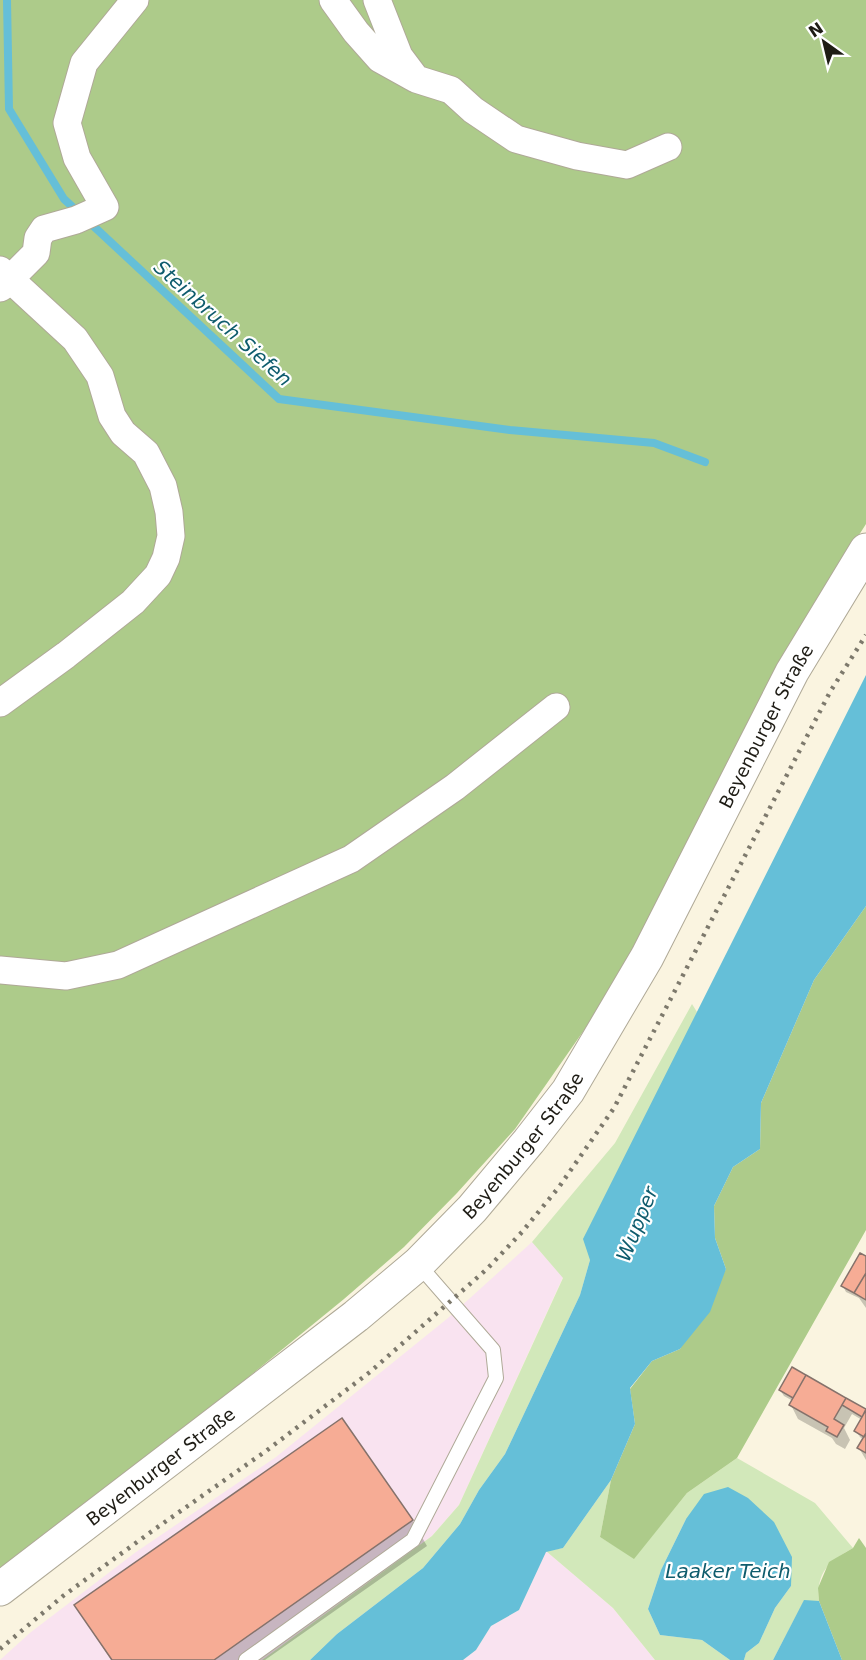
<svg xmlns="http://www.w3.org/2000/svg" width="866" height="1660" font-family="'DejaVu Sans',sans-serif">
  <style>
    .industrial { fill: #f9e3f0 }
    .green { fill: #d2e8ba }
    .forest { fill: #adcb8a }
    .water { fill: #65bfd8 }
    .shadow { fill: #0003 }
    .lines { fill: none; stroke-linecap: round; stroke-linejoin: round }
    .stream { stroke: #65bfd8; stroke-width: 8 }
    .building { fill: #f6ac95; stroke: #85726b; stroke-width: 1.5 }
    .service-casing { stroke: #afa997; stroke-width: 16 }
    .minor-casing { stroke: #afa997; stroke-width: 29 }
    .secondary-casing { stroke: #afa997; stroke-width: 35 }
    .service { stroke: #fff; stroke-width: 14 }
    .minor { stroke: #fff; stroke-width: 27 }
    .secondary { stroke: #fff; stroke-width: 33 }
    .rail { stroke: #7d796c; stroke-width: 4.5; stroke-dasharray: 3 6; stroke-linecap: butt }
    .labels { text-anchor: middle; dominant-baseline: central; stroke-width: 4.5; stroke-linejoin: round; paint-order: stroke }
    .street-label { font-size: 18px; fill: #1e1c15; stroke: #fff }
    .water-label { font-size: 20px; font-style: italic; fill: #0f5c6d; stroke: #fff }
  </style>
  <rect width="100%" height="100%" fill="#faf4e0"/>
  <path class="industrial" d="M 532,1242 L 563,1277 L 459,1505 L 432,1536 L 262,1660 L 0,1660 L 31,1632 L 136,1552 L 276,1457 L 448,1318 Z
    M 546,1551 L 613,1608 L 655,1660 L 463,1660 L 476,1650 L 491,1626 L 519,1610 Z"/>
  <path class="green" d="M 692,1004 L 697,1012 L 590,1260 L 580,1295 L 505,1454 L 479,1490 L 460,1524 L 423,1568 L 337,1634 L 310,1660 L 262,1660 L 432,1536 L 459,1505 L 563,1278 L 532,1242 L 615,1143 Z
    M 737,1458 L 815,1503 L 853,1548 C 830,1561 816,1571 819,1601 L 804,1601 L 773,1660 L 744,1660 L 746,1653 L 759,1643 L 775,1608 L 791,1586 L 686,1519 L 661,1570 L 648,1609 L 660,1635 L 702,1640 L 730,1660 L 655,1660 L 613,1608 L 546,1551 L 563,1548 L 611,1480 L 600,1537 L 634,1558 L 687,1493 Z"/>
  <path class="forest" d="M 0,0 L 866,0 L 866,524 L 829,582 L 632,952 L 589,1023 L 515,1129 L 457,1193 L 404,1247 L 344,1299 L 196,1420 L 0,1570 Z
    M 866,906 L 866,1230 L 737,1458 L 687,1493 L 634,1559 L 600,1537 L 611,1480 L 635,1424 L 630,1389 L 652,1361 L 680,1349 L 726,1269 L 715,1238 L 714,1206 L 733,1167 L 760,1149 L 761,1103 L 814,980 Z
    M 859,1538 L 866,1548 L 866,1660 L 842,1660 L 819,1601 L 818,1588 L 829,1562 L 853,1548 Z"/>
  <path class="water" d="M 866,675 L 866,906 L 814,980 L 761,1103 L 760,1149 L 733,1167 L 714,1206 L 715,1238 L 726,1269 L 710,1312 L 680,1349 L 652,1361 L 630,1388 L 635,1424 L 611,1480 L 563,1548 L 546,1552 L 519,1610 L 491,1626 L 476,1650 L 463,1660 L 310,1660 L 337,1634 L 423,1568 L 460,1524 L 479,1490 L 505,1454 L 580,1295 L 590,1260 L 583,1239 Z
    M 728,1487 L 748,1498 L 774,1522 L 792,1557 L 791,1586 L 775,1608 L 759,1643 L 746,1653 L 744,1660 L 730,1660 L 702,1640 L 660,1635 L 648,1609 L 661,1570 L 686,1519 L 704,1494 Z
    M 804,1600 L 819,1601 L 842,1660 L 773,1660 Z"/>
  <path class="shadow" d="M 866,1258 L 866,1308 L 859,1298 L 846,1292 L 843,1286 Z
    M 792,1369 L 866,1411 L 866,1436 L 859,1432 L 859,1435 L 866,1439 L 866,1460 L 859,1448 L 864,1440 L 860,1437 L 856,1431 L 862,1420 L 852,1414 L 844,1428 L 850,1440 L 845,1449 L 836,1444 L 832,1438 L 798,1419 L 791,1405 L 793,1401 L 784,1396 L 780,1390 Z
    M 412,1520 L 427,1546 L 265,1660 L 111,1660 L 76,1606 Z"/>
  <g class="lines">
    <path class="stream" d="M 7,0 L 9,109 L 64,199 L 79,213
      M 88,221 L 279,399 L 510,430 L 654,443 L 705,462"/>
  </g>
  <path class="building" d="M 860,1253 L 866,1256 L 866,1273 L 854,1293 L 841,1286 Z
    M 866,1273 L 866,1300 L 854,1293 Z
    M 792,1367 L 806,1375 L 793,1398 L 779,1390 Z
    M 806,1375 L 846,1398 L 834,1419 L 844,1425 L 837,1437 L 826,1431 L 828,1427 L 789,1405 Z
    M 846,1398 L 866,1409 L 862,1417 L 842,1405 Z
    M 866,1410 L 866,1433 L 864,1437 L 854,1431 Z
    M 342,1418 L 413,1520 L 214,1660 L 112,1660 L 74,1605 Z
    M 866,1433 L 866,1453 L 857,1448 Z"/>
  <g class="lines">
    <defs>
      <path id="service" d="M 246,1660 L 413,1540 L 496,1378 L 493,1350 L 418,1264"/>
      <path id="minor" d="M 333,0 L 356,32 L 380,59 L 416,79 L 451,90 L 473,110 L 516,139 L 577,156 L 627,165 L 668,147
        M 377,0 L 399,56 L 414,76
        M 0,270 L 75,339 L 100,376 L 112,416 L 123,433 L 146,453 L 163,486 L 169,512 L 171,536 L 166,558 L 158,575 L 133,602 L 66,655 L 0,703
        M 0,288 L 11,281 L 18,271 L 36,253 L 38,238 L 44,229 L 76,220 L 105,207 L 77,158 L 67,123 L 84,63 L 135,0
        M 0,970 L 66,976 L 118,965 L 351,859 L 455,787 L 556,707"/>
      <g id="secondary">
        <path id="s1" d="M 0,1589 L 356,1316 L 418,1264 L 472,1209 L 529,1141 L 568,1091 L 647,957 L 792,672 L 866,550"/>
      </g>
    </defs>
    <use href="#service" class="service-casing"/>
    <use href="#minor" class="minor-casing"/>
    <use href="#secondary" class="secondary-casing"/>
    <use href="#service" class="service"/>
    <use href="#minor" class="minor"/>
    <use href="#secondary" class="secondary"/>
    <path class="rail" d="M 0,1649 L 63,1596 L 155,1529 L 266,1451 L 370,1372 L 487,1269 L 522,1232 L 559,1187 L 614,1108 L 830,692 L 866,635"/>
  </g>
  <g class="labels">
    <g class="street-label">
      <text stroke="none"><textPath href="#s1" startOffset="1174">Beyenburger Straße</textPath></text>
      <text stroke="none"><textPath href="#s1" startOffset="688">Beyenburger Straße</textPath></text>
      <text stroke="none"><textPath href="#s1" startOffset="202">Beyenburger Straße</textPath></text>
    </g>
    <g class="water-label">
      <text transform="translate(223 323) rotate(42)">Steinbruch Siefen</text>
      <text transform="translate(637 1224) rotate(-68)">Wupper</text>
      <text x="728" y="1571">Laaker Teich</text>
    </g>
  </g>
  <g transform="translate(824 42) rotate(326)" stroke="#ffffff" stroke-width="4.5" paint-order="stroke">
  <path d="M0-4.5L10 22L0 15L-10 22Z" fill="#1e1c15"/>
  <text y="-9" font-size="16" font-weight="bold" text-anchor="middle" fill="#1e1c15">N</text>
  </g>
</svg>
